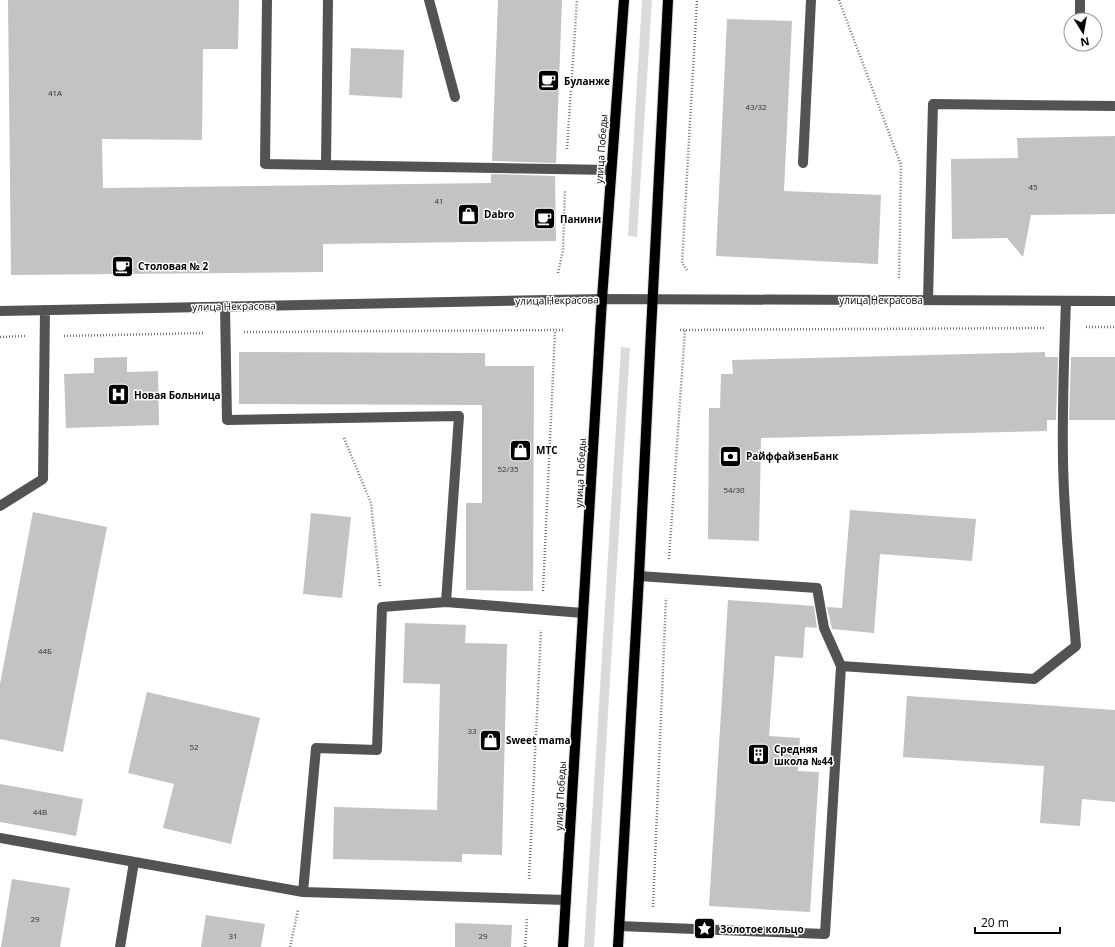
<svg xmlns="http://www.w3.org/2000/svg" width="1115" height="947" font-family="'Open Sans',sans-serif">
  <style>
    .green { fill: #dadada }
    .building { fill: #c3c3c3 }
    .lines { fill: none; stroke-linecap: round; stroke-linejoin: round }
    .major-casing { stroke: #dbdbdb; stroke-width: 12 }
    .path { stroke: #757575; stroke-width: 2.5; stroke-dasharray: 1 2; stroke-linecap: butt }
    .minor { stroke: #535353; stroke-width: 10 }
    .major { stroke: #000; stroke-width: 10 }
    .labels { text-anchor: middle; dominant-baseline: central; stroke-width: 3; stroke-linejoin: round; paint-order: stroke }
    .number-label { font-size: 8px; fill: #313131 }
    .poi-label { font-size: 10px; font-weight: bold; fill: #000; stroke: #fff; text-anchor: start }
    .street-label { font-size: 10px; fill: #000; stroke: #fff }
  </style>
  <rect width="100%" height="100%" fill="#fff"/>
  <path class="green" d="M 642,0 L 652,0 L 637,237 L 628,236 Z
    M 621,347 L 630,348 L 594,947 L 584,947 Z"/>
  <path class="building" d="M 8,0 L 239,0 L 238,49 L 203,49 L 202,140 L 102,139 L 103,188 L 491,183 L 491,174 L 555,176 L 556,241 L 323,244 L 323,272 L 11,275 Z
    M 498,0 L 562,0 L 556,163 L 492,161 Z
    M 727,19 L 792,21 L 784,191 L 881,195 L 878,264 L 716,256 Z
    M 351,48 L 404,50 L 402,98 L 349,95 Z
    M 1115,136 L 1115,214 L 1031,215 L 1023,257 L 1007,238 L 952,239 L 951,159 L 1018,158 L 1017,138 Z
    M 239,352 L 485,353 L 485,366 L 534,366 L 533,591 L 466,590 L 466,503 L 482,503 L 482,405 L 239,404 Z
    M 1045,352 L 1045,357 L 1058,357 L 1056,420 L 1047,420 L 1047,431 L 761,438 L 759,541 L 708,539 L 709,408 L 720,408 L 721,374 L 733,374 L 732,360 Z
    M 127,357 L 127,372 L 158,371 L 159,425 L 66,428 L 64,374 L 94,373 L 94,358 Z
    M 1071,357 L 1115,357 L 1115,420 L 1069,420 Z
    M 850,510 L 976,519 L 972,561 L 880,554 L 874,633 L 832,629 L 827,607 L 842,608 Z
    M 33,512 L 107,527 L 63,752 L 0,739 L 0,684 Z
    M 311,513 L 351,517 L 342,598 L 303,594 Z
    M 728,600 L 814,606 L 817,628 L 805,627 L 803,658 L 775,656 L 769,736 L 800,738 L 798,771 L 819,772 L 810,912 L 709,906 Z
    M 405,623 L 466,625 L 465,643 L 507,644 L 502,855 L 462,854 L 462,862 L 333,859 L 334,807 L 437,810 L 440,684 L 403,683 Z
    M 147,692 L 260,718 L 231,844 L 163,828 L 174,784 L 128,773 Z
    M 907,696 L 1115,710 L 1115,802 L 1082,799 L 1080,826 L 1040,823 L 1044,766 L 903,757 Z
    M 0,784 L 83,799 L 76,836 L 0,822 Z
    M 12,879 L 70,888 L 60,947 L 1,947 Z
    M 206,915 L 265,924 L 261,947 L 201,947 Z
    M 455,923 L 512,925 L 511,947 L 455,947 Z"/>
  <g class="lines">
    <defs>
      <path id="major" d="M 563,947 L 602,299 L 624,0
        M 618,947 L 639,576 L 651,331 L 668,0"/>
    </defs>
    <use href="#major" class="major-casing"/>
    <path class="path" d="M 839,0 L 901,165 L 899,280
      M 567,149 L 577,0
      M 687,270 L 682,263 L 697,0
      M 558,273 L 563,250 L 565,190
      M 1086,327 L 1115,327
      M 680,330 L 1045,328
      M 244,332 L 564,330
      M 64,336 L 205,333
      M 0,337 L 25,336
      M 344,438 L 371,503 L 380,587
      M 669,559 L 685,330
      M 543,591 L 555,331
      M 529,879 L 541,630
      M 653,907 L 666,598
      M 290,947 L 298,910
      M 525,947 L 527,918"/>
    <path class="minor" d="M 267,0 L 265,164 L 611,170
      M 429,0 L 455,97
      M 1080,0 L 1080,20
      M 803,163 L 811,0
      M 326,165 L 328,0
      M 928,300 L 933,104 L 1115,106
      M 225,306 L 227,420 L 459,416 L 446,602 L 583,613
      M 0,311 L 602,299 L 1115,301
      M 0,506 L 43,479 L 45,310
      M 639,576 L 817,588 L 824,628 L 841,666 L 1034,679 L 1076,646 C 1071,585 1064,523 1063,461 C 1062,408 1064,355 1066,301
      M 446,602 L 382,607 L 377,750 L 316,748 L 303,892 L 566,900
      M 0,838 L 303,892
      M 619,926 L 825,934 L 841,666
      M 120,947 L 134,862"/>
    <use href="#major" class="major"/>
  </g>
  <defs>
    <symbol id="cafe-square" viewBox="-11 -11 22 22"><rect x="-9" y="-9" width="18" height="18" rx="4" fill="#000" stroke="#fff"/><path d="M-5.5-4.5H6V0H3Q3 3.5 0 3.5H-2.5Q-5.5 3.5-5.5 0ZM3-3.2v2h1.7v-2ZM-6 4.5H4V6H-6Z" fill="#fff"/></symbol>
    <symbol id="shop-square" viewBox="-11 -11 22 22"><rect x="-9" y="-9" width="18" height="18" rx="4" fill="#000" stroke="#fff"/><path d="M-5-2.5h2.3a2.7 3.5 0 0 1 5.4 0H5L5.5 6h-11ZM-1.5-2.5h3a1.5 2.3 0 0 0-3 0Z" fill="#fff"/></symbol>
    <symbol id="hospital-square" viewBox="-11 -11 22 22"><rect x="-9" y="-9" width="18" height="18" rx="4" fill="#000" stroke="#fff"/><path d="M-5-5h3v3.5h4V-5h3V5h-3V1.5h-4V5h-3Z" fill="#fff"/></symbol>
    <symbol id="bank-square" viewBox="-11 -11 22 22"><rect x="-9" y="-9" width="18" height="18" rx="4" fill="#000" stroke="#fff"/><path d="M-6-4H6V4H-6ZM0-2.3a2.3 2.3 0 1 0 0 4.6a2.3 2.3 0 1 0 0-4.6Z" fill="#fff"/></symbol>
    <symbol id="building-square" viewBox="-11 -11 22 22"><rect x="-9" y="-9" width="18" height="18" rx="4" fill="#000" stroke="#fff"/><path d="M-4-6H4V6H1V3H-1V6H-4ZM-2.5-4.3h1.7v1.8h-1.7ZM.8-4.3h1.7v1.8H.8ZM-2.5-1h1.7V.8h-1.7ZM.8-1h1.7V.8H.8Z" fill="#fff"/></symbol>
    <symbol id="sight-square" viewBox="-11 -11 22 22"><rect x="-9" y="-9" width="18" height="18" rx="4" fill="#000" stroke="#fff"/><path d="M0-6L1.8-2.2L6-1.7L2.9 1.2L3.7 5.4L0 3.3L-3.7 5.4L-2.9 1.2L-6-1.7L-1.8-2.2Z" fill="#fff"/></symbol>
  </defs>
  <g fill-rule="evenodd">
    <use href="#cafe-square" x="536" y="68" width="25" height="25"/>
    <use href="#shop-square" x="456" y="202" width="25" height="25"/>
    <use href="#cafe-square" x="532" y="206" width="25" height="25"/>
    <use href="#cafe-square" x="110" y="254" width="25" height="25"/>
    <use href="#hospital-square" x="106" y="382" width="25" height="25"/>
    <use href="#shop-square" x="508" y="438" width="25" height="25"/>
    <use href="#bank-square" x="718" y="444" width="25" height="25"/>
    <use href="#shop-square" x="478" y="728" width="25" height="25"/>
    <use href="#building-square" x="746" y="742" width="25" height="25"/>
    <use href="#sight-square" x="692" y="916" width="25" height="25"/>
  </g>
  <g class="labels">
    <g class="number-label">
      <text x="55" y="92">41А</text>
      <text x="756" y="106">43/32</text>
      <text x="1033" y="186">45</text>
      <text x="439" y="200">41</text>
      <text x="508" y="468">52/35</text>
      <text x="734" y="489">54/30</text>
      <text x="45" y="650">44Б</text>
      <text x="472" y="730">33</text>
      <text x="194" y="746">52</text>
      <text x="40" y="811">44В</text>
      <text x="35" y="918">29</text>
      <text x="233" y="935">31</text>
      <text x="483" y="935">29</text>
    </g>
    <g class="poi-label">
      <text x="564" y="81">Буланже</text>
      <text x="484" y="214">Dabro</text>
      <text x="560" y="219">Панини</text>
      <text x="138" y="266">Столовая № 2</text>
      <text x="134" y="395">Новая Больница</text>
      <text x="536" y="450">МТС</text>
      <text x="746" y="456">РайффайзенБанк</text>
      <text x="506" y="740">Sweet mama</text>
      <text x="774" y="749">Средняя<tspan x="774" dy="12">школа №44</tspan></text>
      <text x="720" y="929">Золотое кольцо</text>
    </g>
    <g class="street-label">
      <text transform="translate(601 149) rotate(-86)">улица Победы</text>
      <text transform="translate(557 300) rotate(-1)">улица Некрасова</text>
      <text x="881" y="300">улица Некрасова</text>
      <text transform="translate(234 306) rotate(-1)">улица Некрасова</text>
      <text transform="translate(580 473) rotate(-87)">улица Победы</text>
      <text transform="translate(560 796) rotate(-87)">улица Победы</text>
    </g>
  </g>
  <g transform="translate(1083 32) rotate(169)"><circle r="19" fill="#ffffff" stroke="#999999"/>
  <path d="M0-3L7 15L0 10L-7 15Z" fill="#000000"/>
  <text y="-6" font-size="11" font-weight="bold" text-anchor="middle" fill="#000000">N</text>
  </g>
  <path d="M975 927v6h85v-6" fill="none" stroke="#000000" stroke-width="2"/>
  <text x="981" y="927" font-size="12" fill="#000000" stroke="#ffffff" stroke-width="3" paint-order="stroke">20 m</text>
</svg>
